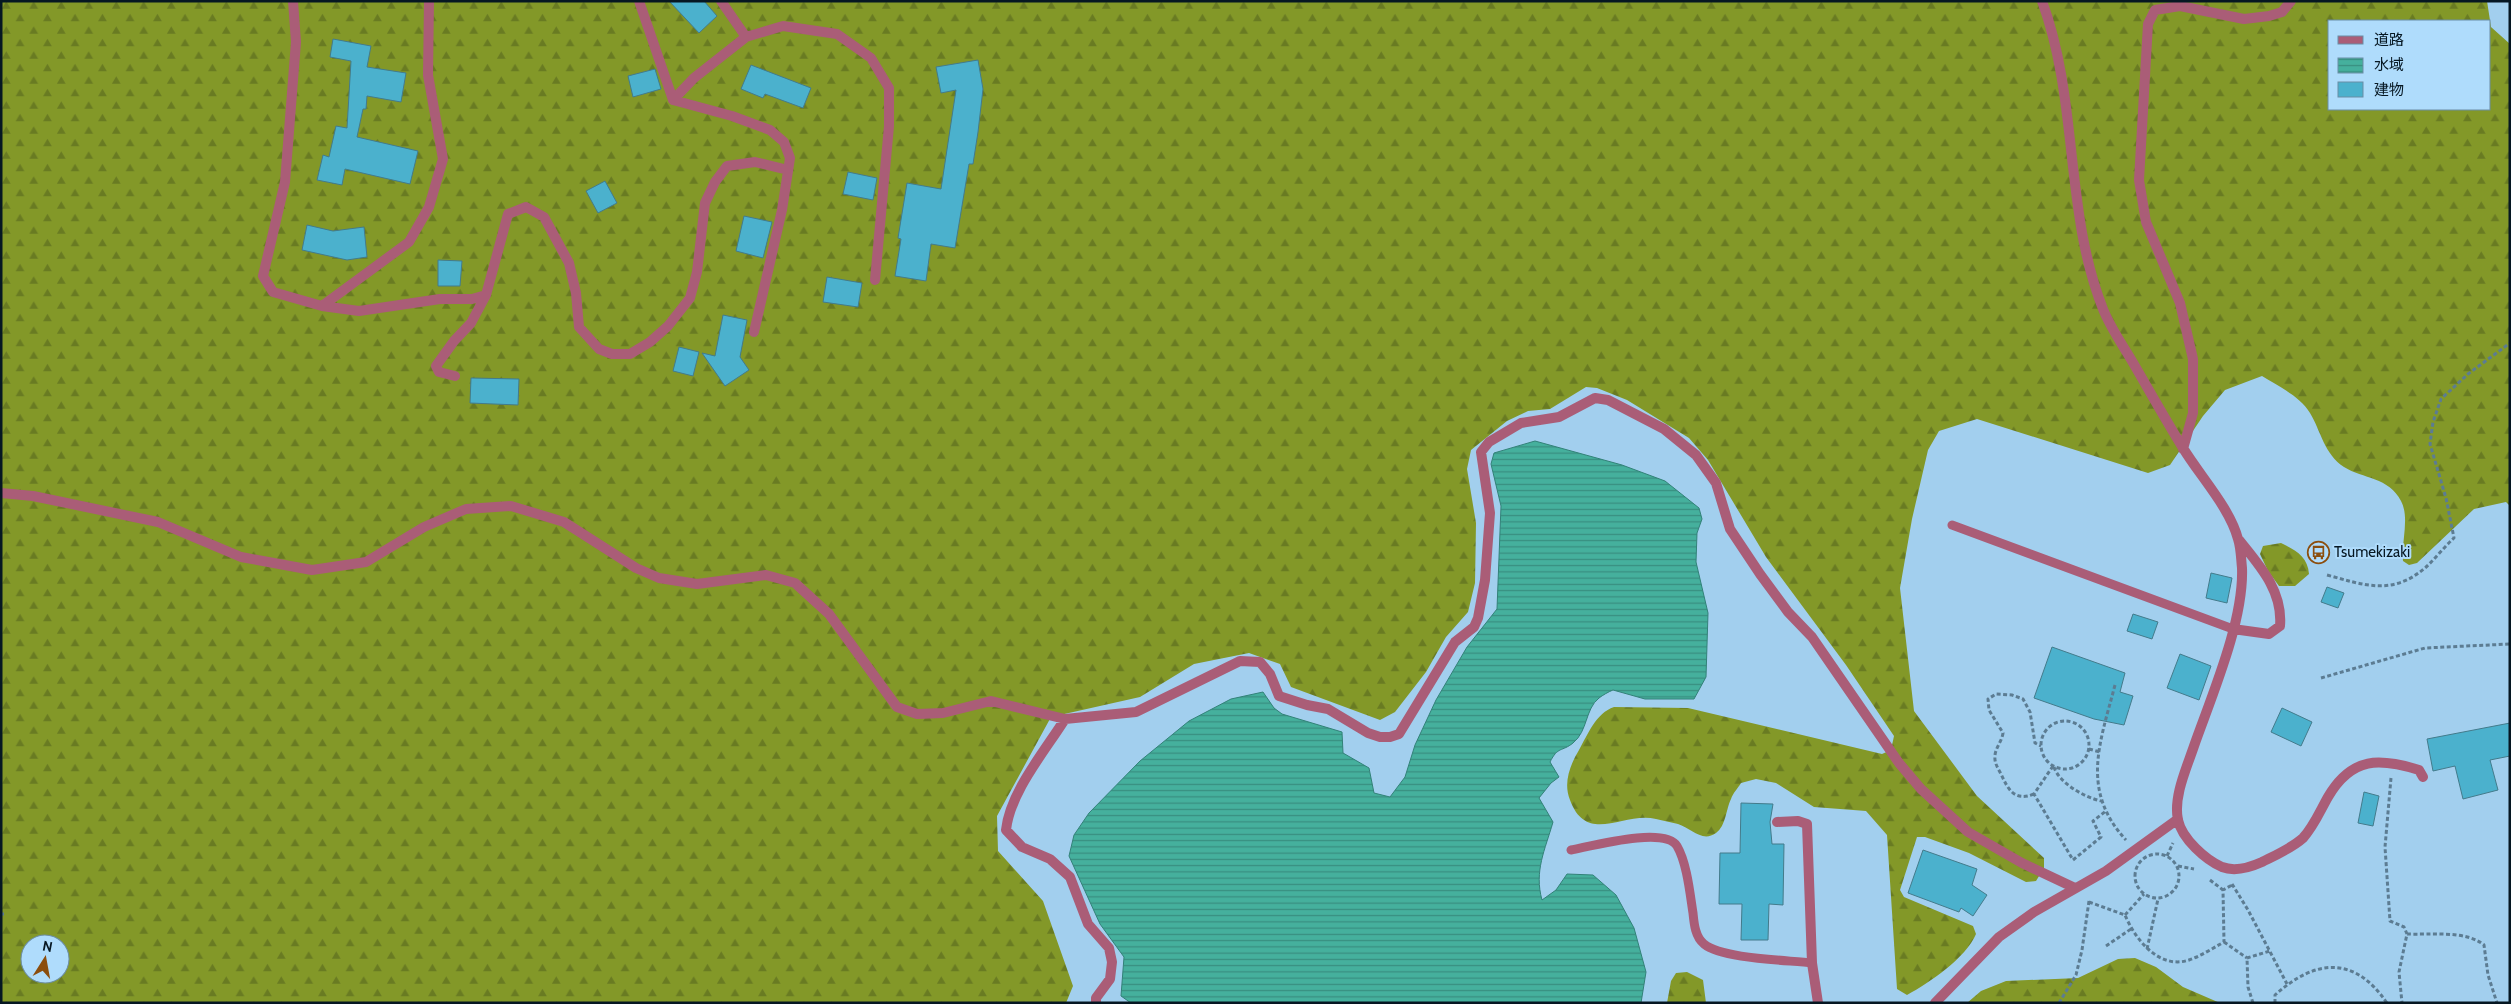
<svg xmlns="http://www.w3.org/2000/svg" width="2511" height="1004" font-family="Cabin,'Noto Sans JP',sans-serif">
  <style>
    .forest { fill: url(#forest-firs); fill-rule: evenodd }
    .water { fill: url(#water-rules); stroke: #328278 }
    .building { fill: #4bb1cd; stroke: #437b8b }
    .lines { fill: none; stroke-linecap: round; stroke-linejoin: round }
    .path { stroke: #5c7c92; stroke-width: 3; stroke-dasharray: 4 2.5; stroke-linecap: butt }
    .lane { stroke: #aa5d77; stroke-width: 9 }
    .street { stroke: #aa5d77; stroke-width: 10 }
    .labels { text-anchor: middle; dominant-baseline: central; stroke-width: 4; stroke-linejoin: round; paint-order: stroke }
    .poi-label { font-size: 15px; fill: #061722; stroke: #afdcfc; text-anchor: start }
  </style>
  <defs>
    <pattern id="forest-firs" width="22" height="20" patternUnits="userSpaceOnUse" patternTransform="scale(1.25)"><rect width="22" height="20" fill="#839828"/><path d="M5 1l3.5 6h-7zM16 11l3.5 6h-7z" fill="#697b22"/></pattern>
    <pattern id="water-rules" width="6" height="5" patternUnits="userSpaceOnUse" patternTransform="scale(1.25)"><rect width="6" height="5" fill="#45b09d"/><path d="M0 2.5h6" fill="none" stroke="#388e80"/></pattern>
  </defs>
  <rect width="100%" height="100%" fill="#a2cfee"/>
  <path class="forest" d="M 1,1 L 2487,1 L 2491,27 L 2510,44 L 2510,506 L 2506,502 L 2474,509 L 2417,563 L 2409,565 L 2403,561 C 2401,542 2410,518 2401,501 C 2389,477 2363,479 2344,467 C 2324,454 2321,431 2310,413 C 2300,396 2278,386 2262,376 L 2225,390 L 2203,416 L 2170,465 L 2148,473 L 1977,419 L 1939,431 L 1928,450 L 1912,519 L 1900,588 L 1914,711 L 1977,796 L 2044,858 L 2044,868 L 2036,881 L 2026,882 L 1969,853 L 1925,837 L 1917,837 L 1900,890 L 1904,897 L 1973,926 L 1976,934 C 1966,958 1929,983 1907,995 L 1897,989 L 1887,835 L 1866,811 L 1814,807 L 1776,783 L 1756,779 L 1741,783 C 1738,788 1733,793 1731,799 C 1726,809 1726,826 1716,833 C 1702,843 1691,828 1678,824 C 1671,822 1663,821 1656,819 C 1624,811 1587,846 1570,800 C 1563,783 1570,765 1579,750 C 1588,734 1596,713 1614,707 L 1688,708 L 1882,754 L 1891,750 L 1894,736 L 1846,665 L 1766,557 L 1708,460 L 1689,438 L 1627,400 L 1597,388 L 1586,387 L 1550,409 L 1528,411 L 1507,421 L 1471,450 L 1467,469 L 1476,523 L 1475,583 L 1468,612 L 1446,637 L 1426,672 L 1395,712 L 1380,720 L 1291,687 L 1280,664 L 1249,653 L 1194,664 L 1140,697 L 1051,717 L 997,816 L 998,851 L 1043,901 L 1073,986 L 1066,1003 L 1,1003 ZM 2330,21 L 2490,21 L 2490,109 L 2330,109 ZM 30,944 L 60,944 L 60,974 L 30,974 Z
    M 2281,543 C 2296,550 2308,557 2309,574 L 2295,586 L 2279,586 L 2268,571 L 2260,554 L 2263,546 Z
    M 2135,958 L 2156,967 L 2183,987 L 2220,1003 L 1967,1003 L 1981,991 L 2006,981 L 2078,978 L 2118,959 Z
    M 1687,972 L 1703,980 L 1706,1003 L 1667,1003 L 1671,981 L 1676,973 Z"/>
  <path class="water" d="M 1535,441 L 1622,465 L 1665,481 L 1699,508 L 1702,519 L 1697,533 L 1696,562 L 1708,613 L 1706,677 L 1694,699 L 1645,699 L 1613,690 C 1608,692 1603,695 1599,698 C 1585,709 1588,731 1573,743 C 1562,752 1558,746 1550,762 L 1559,777 L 1551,783 L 1539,798 L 1553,822 C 1545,850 1534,871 1542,900 L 1556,890 L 1567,874 L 1593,875 L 1616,895 L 1634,928 L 1646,972 L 1641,1003 L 1131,1003 L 1121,996 L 1124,957 L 1100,924 L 1069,856 L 1074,835 L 1089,813 L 1140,761 L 1189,721 L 1231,699 L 1263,692 L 1274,708 L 1282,714 L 1342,732 L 1343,753 L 1369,768 L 1374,793 L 1390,797 L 1405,777 L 1415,745 L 1436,700 L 1467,647 L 1497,609 L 1501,506 L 1491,464 L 1494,453 Z"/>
  <path class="building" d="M 669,1 L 704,1 L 717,16 L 699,33 Z
    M 333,39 L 371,46 L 367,67 L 406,73 L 401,102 L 367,96 L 366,109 L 363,109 L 357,137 L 418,151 L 410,184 L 345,169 L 342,185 L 317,180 L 323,155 L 329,157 L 336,126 L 347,128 L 351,61 L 330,57 Z
    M 978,60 L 983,89 L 978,132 L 973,164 L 969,164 L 955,248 L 931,244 L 926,281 L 895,276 L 901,239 L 898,238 L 907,183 L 941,189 L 956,90 L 941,93 L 936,67 Z
    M 751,65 L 811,88 L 803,108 L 765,94 L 763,98 L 741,89 Z
    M 655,69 L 661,89 L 633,97 L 628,76 Z
    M 848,172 L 877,178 L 873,200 L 843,194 Z
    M 605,181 L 617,203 L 598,213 L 586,191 Z
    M 744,216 L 772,222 L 763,258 L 736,251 Z
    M 307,225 L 333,231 L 364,227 L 367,257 L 347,260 L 302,250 Z
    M 438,260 L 462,261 L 460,286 L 438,286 Z
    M 827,277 L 862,283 L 858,307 L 823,302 Z
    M 723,315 L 747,320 L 740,357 L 749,370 L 725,386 L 702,353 L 715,356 Z
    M 679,347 L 699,352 L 693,376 L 673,371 Z
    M 471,378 L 519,379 L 518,405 L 470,403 Z
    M 2211,573 L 2232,578 L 2227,603 L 2206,598 Z
    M 2327,587 L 2344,593 L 2338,608 L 2321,602 Z
    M 2133,614 L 2158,622 L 2152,639 L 2127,631 Z
    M 2052,647 L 2125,673 L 2120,692 L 2133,696 L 2124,725 L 2094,719 L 2034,698 Z
    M 2180,654 L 2211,666 L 2199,700 L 2167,688 Z
    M 2282,708 L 2312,722 L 2301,746 L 2271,732 Z
    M 2510,723 L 2510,756 L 2490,760 L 2498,790 L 2463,799 L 2455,766 L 2433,771 L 2427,739 Z
    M 2364,792 L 2379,796 L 2373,826 L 2358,823 Z
    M 1741,803 L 1773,804 L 1770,822 L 1772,844 L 1784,844 L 1783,905 L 1769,904 L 1768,940 L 1741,940 L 1742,904 L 1719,904 L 1720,853 L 1740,853 Z
    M 1923,850 L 1977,869 L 1972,885 L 1987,895 L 1973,916 L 1961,908 L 1959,912 L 1908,893 Z"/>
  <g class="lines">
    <path class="path" d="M 2327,575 C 2364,585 2392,596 2425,568 C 2435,559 2444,547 2454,538 L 2446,498 L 2430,444 L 2433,422 L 2441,399 L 2468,374 L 2510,343
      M 2321,678 L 2425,648 L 2510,644
      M 2115,685 C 2100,743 2080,790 2126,840
      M2041 745a24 24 0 1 1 48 0a24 24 0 1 1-48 0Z
      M 2089,749 L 2100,752
      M 2053,766 L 2034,794 L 2073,860 L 2101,837 L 2093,821 L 2106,811
      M 2054,767 C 2059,783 2084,797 2101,801
      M 2391,778 L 2385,847 L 2390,921 L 2404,927 L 2407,934 L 2399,972 L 2402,1003
      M 2034,794 C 2014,802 2008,789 2001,774 C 1998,768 1994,763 1995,755 C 1996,747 2002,741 2003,733 L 1989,710 L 1988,699 L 1996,694 L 2012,695 L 2023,699 L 2030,712 L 2035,743 L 2041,746
      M2135 876a22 22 0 1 1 44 0a22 22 0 1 1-44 0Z
      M 2167,856 L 2173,843
      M 2178,866 L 2194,869
      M 2210,880 L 2223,890
      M 2232,884 L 2248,910 L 2287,984
      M 2089,902 L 2125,915 C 2135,939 2159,970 2189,960 C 2201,956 2213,948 2224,942 L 2223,890 L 2232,885
      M 1,914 L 4,914
      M 2125,915 L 2144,894
      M 2407,934 C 2430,935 2466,930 2484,945 L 2488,975 L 2497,1003
      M 2224,942 L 2247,958
      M 2106,946 L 2131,929
      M 2147,949 L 2158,899
      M 2059,1003 L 2076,975 L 2082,950 L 2089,901
      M 2253,1003 L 2248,987 L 2247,958 L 2270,951
      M 2275,1003 L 2275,995 C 2316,958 2355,956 2387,1003"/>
    <path class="lane" d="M 1952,525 L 2233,629
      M 1571,850 C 1592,846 1665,826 1677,846 C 1687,863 1690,894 1693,913 C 1694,923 1695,937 1704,944 C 1722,959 1787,960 1812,963"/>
    <path class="street" d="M 293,1 L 296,42 L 285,182 L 263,276 L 273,292 L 322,306 L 359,311 L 440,299 L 472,299 L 486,295 L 508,214 L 526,207 L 544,217 L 569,263 L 576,293 L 579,327 L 599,349 L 612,354 L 630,354 L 650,342 L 668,326 L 690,298 L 697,272 L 705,203 L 715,182 L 727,166 L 755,162 L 788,170
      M 639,1 L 673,100
      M 721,1 L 746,37
      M 2042,1 C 2079,101 2064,211 2103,309 C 2110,327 2122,344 2132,361 C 2149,390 2165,419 2183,448 C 2200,476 2230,508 2238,539 C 2241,548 2241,559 2242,568 C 2244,621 2212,695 2194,746 C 2187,767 2173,797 2178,820 C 2182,839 2206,860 2222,867 C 2235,872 2251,867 2262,862 C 2276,855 2292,848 2303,838 C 2314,826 2320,811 2328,797 C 2352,756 2380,758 2419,770 L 2423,777
      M 673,100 L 694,78 L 746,37 L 783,26 L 837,34 L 871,58 L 889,88 L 889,126 L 875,280
      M 673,100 L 732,116 L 770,130 L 784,142 L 790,158 L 782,210 L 754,332
      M 322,306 L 409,242 L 429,207 L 443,159 L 428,75 L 429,1
      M 455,376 L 439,372 L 436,366 L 454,341 L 471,323 L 486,295
      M 2183,449 L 2193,413 L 2193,359 L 2180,303 L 2146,222 L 2139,180 L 2148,24 L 2155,10 L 2180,6 L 2244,19 L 2269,16 L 2282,12 L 2291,1
      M 1,493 L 33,496 L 158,522 L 241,557 L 312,570 L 366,562 L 424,527 L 466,509 L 511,506 L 564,522 L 636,568 L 659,578 L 697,584 L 766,575 L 795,583 L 829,614 L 897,707 L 917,714 L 943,713 L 991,701 L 1065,719 L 1136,712 L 1240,661 L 1260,662 L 1270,674 L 1279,696 L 1307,705 L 1328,709 L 1368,733 L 1380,737 L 1390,737 L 1399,734 L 1455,642 L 1474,627 L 1478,618 L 1485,580 L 1490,513 L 1481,452 L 1489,442 L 1521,423 L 1559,417 L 1595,398 L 1608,400 L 1664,429 L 1696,455 L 1716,483 L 1730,529 L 1760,574 L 1788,612 L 1812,637 L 1899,763 L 1921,789 L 1968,832 L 2022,863 L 2075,888
      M 2233,629 L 2269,634 L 2280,626 C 2283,591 2260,566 2239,540
      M 1065,719 C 1045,751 1010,792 1006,830 L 1022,847 L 1050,859 L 1070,877 L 1088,924 L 1109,948 L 1112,962 L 1110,979 L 1096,998 L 1096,1003
      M 1777,822 L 1798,821 L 1807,824 L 1812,963 L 1818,1003
      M 1935,1003 L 1999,937 L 2034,912 L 2106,871 L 2178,819"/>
  </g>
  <defs>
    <symbol id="bus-ring" viewBox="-11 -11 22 22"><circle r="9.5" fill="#afdcfc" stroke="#8b4e0e" stroke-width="1.5"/><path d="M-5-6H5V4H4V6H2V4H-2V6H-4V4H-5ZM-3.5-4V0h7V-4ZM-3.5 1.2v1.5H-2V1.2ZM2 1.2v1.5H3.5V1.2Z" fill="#8b4e0e"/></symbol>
  </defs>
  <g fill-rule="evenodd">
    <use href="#bus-ring" x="2306" y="540" width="25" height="25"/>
  </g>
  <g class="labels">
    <g class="poi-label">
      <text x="2334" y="552">Tsumekizaki</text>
    </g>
  </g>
  <rect width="2511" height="1004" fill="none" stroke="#061722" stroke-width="5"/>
  <rect x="2328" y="20" width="162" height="90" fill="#afdcfc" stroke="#6b8da5"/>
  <rect x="2338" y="36" width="25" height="8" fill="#aa5d77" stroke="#6b8da5"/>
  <text x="2374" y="45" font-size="15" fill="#061722">道路</text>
  <rect x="2338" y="58" width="25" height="15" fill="url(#water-rules)" stroke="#6b8da5"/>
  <text x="2374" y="70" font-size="15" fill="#061722">水域</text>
  <rect x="2338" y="82" width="25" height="15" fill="#4bb1cd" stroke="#6b8da5"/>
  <text x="2374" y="95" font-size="15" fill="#061722">建物</text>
  <g transform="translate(45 959) rotate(11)"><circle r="24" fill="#afdcfc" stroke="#6b8da5"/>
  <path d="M0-4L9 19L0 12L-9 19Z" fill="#8b4e0e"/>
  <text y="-8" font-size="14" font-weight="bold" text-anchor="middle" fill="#061722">N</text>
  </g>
</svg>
